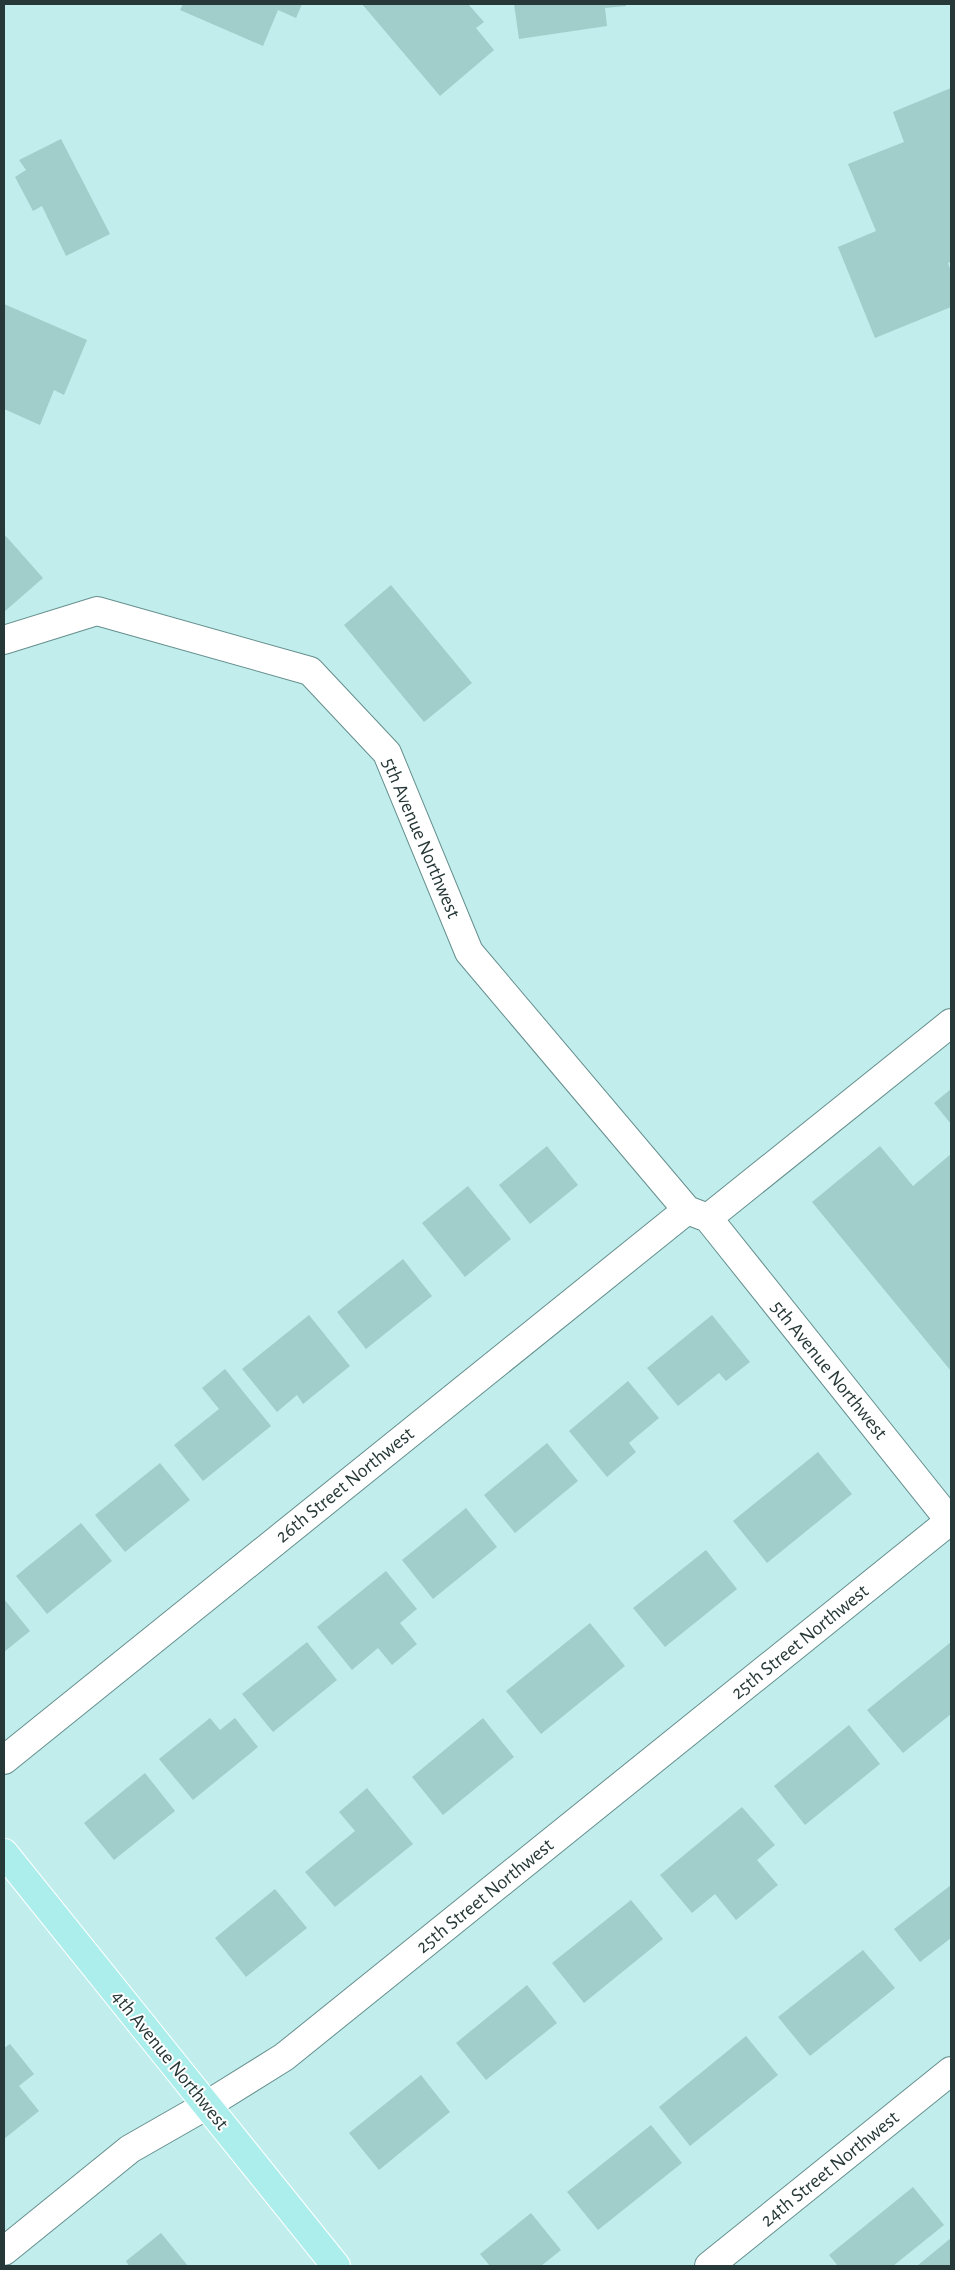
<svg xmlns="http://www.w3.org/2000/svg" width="955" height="2270" font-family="'Alegreya Sans',sans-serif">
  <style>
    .building { fill: #a1cdcb }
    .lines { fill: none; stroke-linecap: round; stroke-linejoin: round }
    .minor-casing { stroke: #658f8e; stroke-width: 30 }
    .major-casing { stroke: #fff; stroke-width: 30 }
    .minor { stroke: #fff; stroke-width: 28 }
    .major { stroke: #aceeec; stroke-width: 28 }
    .labels { text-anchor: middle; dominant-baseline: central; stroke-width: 4; stroke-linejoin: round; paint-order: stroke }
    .street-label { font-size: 20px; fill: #263837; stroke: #fff }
  </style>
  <rect width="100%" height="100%" fill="#c1eeec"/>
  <path class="building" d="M 183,4 L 302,4 L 296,18 L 278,10 L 263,46 L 180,10 Z
    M 362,4 L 468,4 L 484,22 L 476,28 L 494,50 L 440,96 Z
    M 514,4 L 626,4 L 626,6 L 605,8 L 607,26 L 519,39 Z
    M 951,88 L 951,262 L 948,263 L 951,271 L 951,307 L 875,338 L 838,247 L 876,231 L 848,164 L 904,142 L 893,112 Z
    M 61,139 L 110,234 L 66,256 L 42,206 L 33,211 L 15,177 L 26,170 L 19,160 Z
    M 4,304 L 87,340 L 64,395 L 54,390 L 40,425 L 4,409 Z
    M 4,534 L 43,578 L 4,612 Z
    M 391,585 L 472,683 L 424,722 L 344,625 Z
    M 951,1089 L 951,1124 L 934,1103 Z
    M 547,1146 L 578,1185 L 530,1224 L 499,1185 Z
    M 880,1146 L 913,1186 L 951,1154 L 951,1371 L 812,1202 Z
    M 468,1186 L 511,1239 L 465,1277 L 422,1223 Z
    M 403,1259 L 432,1296 L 366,1349 L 337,1312 Z
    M 309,1315 L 350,1366 L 303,1404 L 297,1395 L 277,1412 L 242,1369 Z
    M 712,1315 L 750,1362 L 726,1381 L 719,1373 L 678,1406 L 647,1368 Z
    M 225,1369 L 271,1426 L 203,1481 L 174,1445 L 219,1409 L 202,1388 Z
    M 628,1381 L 659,1418 L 629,1443 L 636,1452 L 607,1477 L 569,1431 Z
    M 547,1443 L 578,1481 L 515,1533 L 484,1495 Z
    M 818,1452 L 852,1494 L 767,1563 L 733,1521 Z
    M 160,1463 L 190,1500 L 125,1552 L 95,1515 Z
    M 466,1508 L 497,1547 L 433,1599 L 402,1560 Z
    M 81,1523 L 112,1561 L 47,1614 L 16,1576 Z
    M 706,1550 L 737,1589 L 665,1647 L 633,1608 Z
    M 386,1571 L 417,1609 L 400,1623 L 417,1644 L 392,1665 L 378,1648 L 352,1670 L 317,1627 Z
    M 4,1599 L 30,1631 L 4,1652 Z
    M 590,1623 L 625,1666 L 541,1734 L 506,1691 Z
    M 307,1642 L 337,1680 L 273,1732 L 242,1694 Z
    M 951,1642 L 951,1714 L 903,1753 L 867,1710 Z
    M 210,1718 L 220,1730 L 235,1718 L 258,1747 L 193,1800 L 159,1759 Z
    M 483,1718 L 514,1757 L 443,1815 L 412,1777 Z
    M 849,1725 L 880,1764 L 805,1825 L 774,1786 Z
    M 145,1773 L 175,1811 L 114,1860 L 84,1823 Z
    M 367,1788 L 413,1844 L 335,1907 L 305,1872 L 355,1831 L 339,1812 Z
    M 742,1807 L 775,1845 L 757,1860 L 778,1885 L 736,1920 L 715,1894 L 692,1913 L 660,1875 Z
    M 951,1885 L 951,1938 L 920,1962 L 894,1929 Z
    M 275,1889 L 307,1928 L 246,1977 L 215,1938 Z
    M 631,1900 L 663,1939 L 584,2003 L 552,1963 Z
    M 863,1950 L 895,1988 L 810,2056 L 778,2017 Z
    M 527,1985 L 557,2023 L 486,2080 L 456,2043 Z
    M 746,2036 L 778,2075 L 690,2146 L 659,2107 Z
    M 10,2044 L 34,2074 L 19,2086 L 39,2111 L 4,2139 L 4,2048 Z
    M 421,2075 L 450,2112 L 379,2170 L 349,2133 Z
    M 651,2125 L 682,2163 L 598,2230 L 567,2192 Z
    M 913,2187 L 944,2225 L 893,2266 L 838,2266 L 829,2255 Z
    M 531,2213 L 561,2250 L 541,2266 L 490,2266 L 480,2254 Z
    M 161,2233 L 188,2266 L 129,2266 L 126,2261 Z
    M 951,2238 L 951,2266 L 917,2266 Z"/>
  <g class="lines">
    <defs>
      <path id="minor" d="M 4,640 L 97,611 L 310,671 L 387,753 L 469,952 L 687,1210 L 708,1218 L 951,1023
        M 708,1218 L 950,1521
        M 4,1760 L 687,1210
        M 4,2251 L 130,2149 L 207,2105 L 284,2057 L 951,1520
        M 709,2266 L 951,2071"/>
      <path id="major" d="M 4,1853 L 336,2266"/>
    </defs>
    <use href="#minor" class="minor-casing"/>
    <use href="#major" class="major-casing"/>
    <use href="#minor" class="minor"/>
    <use href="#major" class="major"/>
  </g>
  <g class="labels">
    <g class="street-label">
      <text transform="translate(421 838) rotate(67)">5th Avenue Northwest</text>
      <text transform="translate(829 1370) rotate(51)">5th Avenue Northwest</text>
      <text transform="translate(345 1485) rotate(-39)">26th Street Northwest</text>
      <text transform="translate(800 1642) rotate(-39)">25th Street Northwest</text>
      <text transform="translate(485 1896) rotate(-39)">25th Street Northwest</text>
      <text transform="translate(170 2060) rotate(51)">4th Avenue Northwest</text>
      <text transform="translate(830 2169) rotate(-39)">24th Street Northwest</text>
    </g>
  </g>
  <rect width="955" height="2270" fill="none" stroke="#263837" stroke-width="10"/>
</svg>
